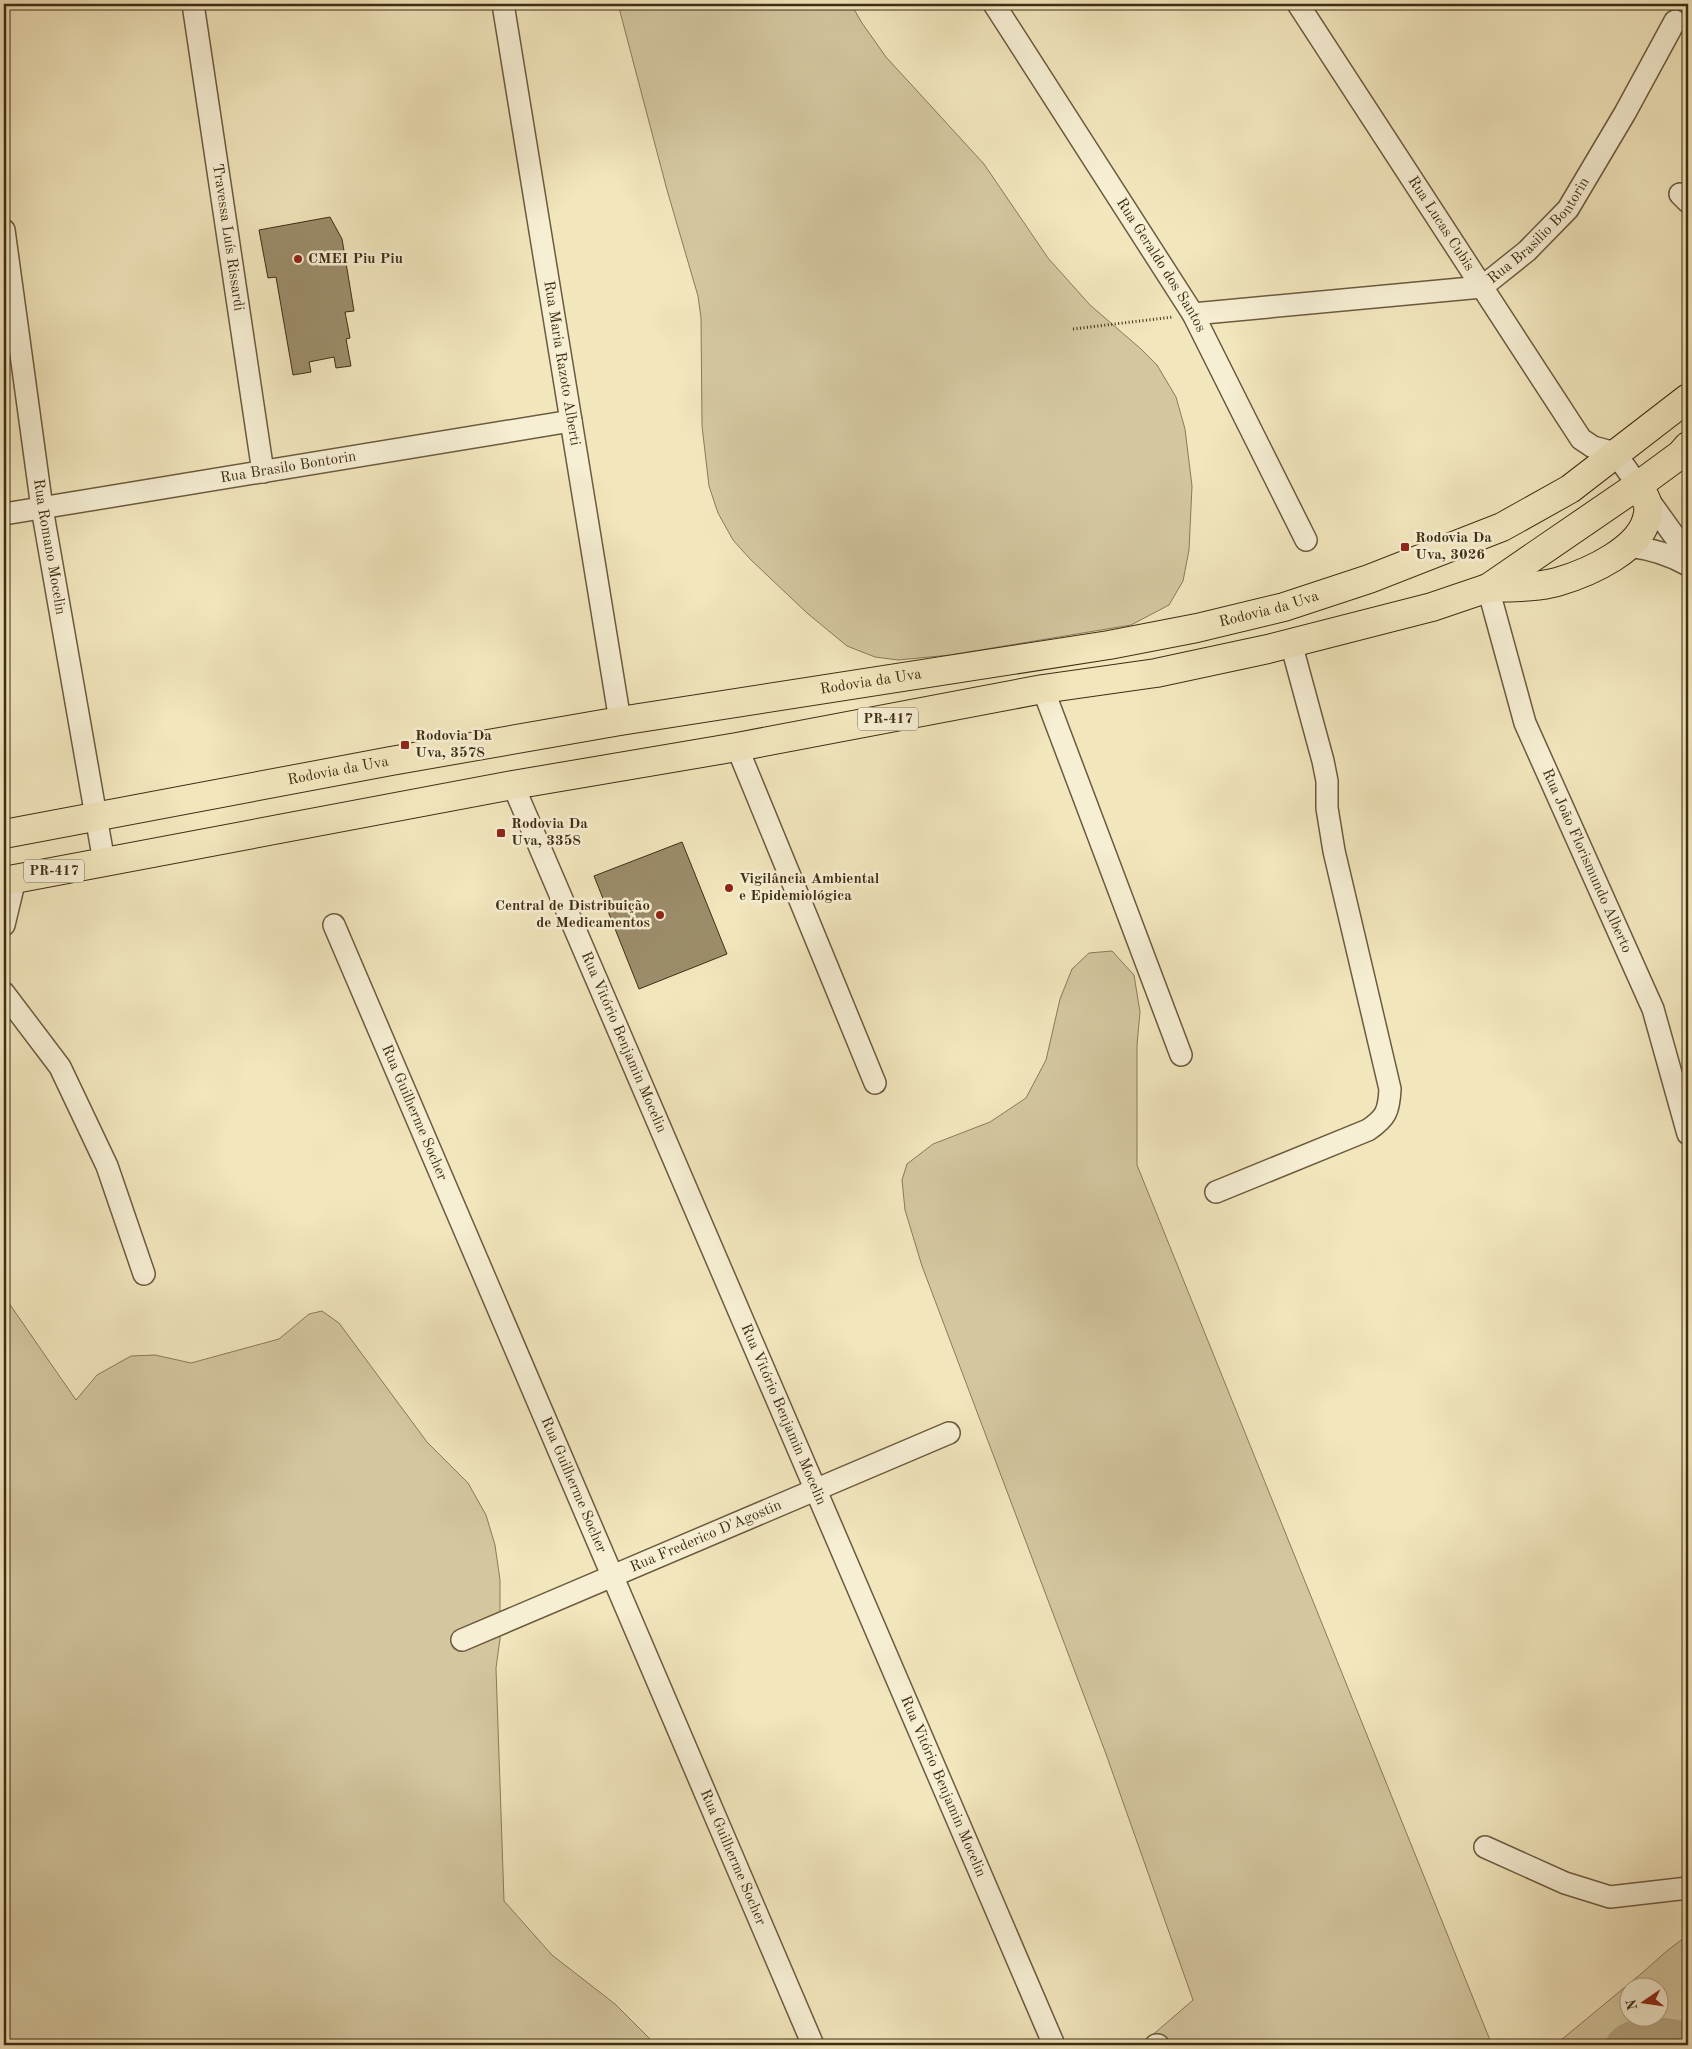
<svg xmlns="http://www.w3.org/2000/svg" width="1692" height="2049" font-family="'Old Standard TT',serif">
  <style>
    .green { fill: #d4c7a0; stroke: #8a7a5a; fill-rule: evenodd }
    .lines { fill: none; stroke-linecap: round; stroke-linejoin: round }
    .river { stroke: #b5a783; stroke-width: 35 }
    .building { fill: #9c8d6b; stroke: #3f2d13 }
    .minor-casing { stroke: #6c5b3e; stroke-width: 24 }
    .major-casing { stroke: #3f2d13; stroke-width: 30 }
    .path { stroke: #3f2d13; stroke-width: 3; stroke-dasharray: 1 2.5; stroke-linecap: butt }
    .minor { stroke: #f7efd4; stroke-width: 21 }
    .major { stroke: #f2e6bd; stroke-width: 28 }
    .poi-dot { fill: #8f2418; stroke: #f7efd4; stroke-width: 2 }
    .labels { text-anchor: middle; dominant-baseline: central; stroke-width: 5; stroke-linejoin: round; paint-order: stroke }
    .shield { fill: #f7efd4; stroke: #76674d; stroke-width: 1 }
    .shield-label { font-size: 14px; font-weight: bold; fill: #3f2d13 }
    .street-label { font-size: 15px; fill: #3f2d13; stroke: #f7efd4 }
    .poi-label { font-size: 15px; font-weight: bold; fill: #3f2d13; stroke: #f7efd4; text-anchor: start }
  </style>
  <rect width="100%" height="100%" fill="#f2e6bd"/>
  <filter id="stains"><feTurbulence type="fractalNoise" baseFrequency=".004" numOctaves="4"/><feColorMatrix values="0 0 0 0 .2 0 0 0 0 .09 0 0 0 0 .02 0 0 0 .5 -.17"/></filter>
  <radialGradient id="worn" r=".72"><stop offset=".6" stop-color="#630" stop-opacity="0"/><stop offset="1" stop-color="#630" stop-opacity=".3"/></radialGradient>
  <path class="green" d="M 618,4 L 851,4 L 862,23 L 886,57 L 984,164 L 1048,258 L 1090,305 L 1141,349 L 1157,365 L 1176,397 L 1185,429 L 1192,486 L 1189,550 L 1183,581 L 1169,605 L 1131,625 L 950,655 L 898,660 L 875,657 L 847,646 L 807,613 L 750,559 L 733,540 L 718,513 L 709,486 L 702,426 L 701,318 L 698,296 L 667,190 Z
    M 1112,951 L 1134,975 L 1140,1012 L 1137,1045 L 1137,1165 L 1492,2045 L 1141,2045 L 1193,2000 L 1106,1754 L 922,1266 L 905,1210 L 902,1180 L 907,1164 L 933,1144 L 990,1122 L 1026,1098 L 1046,1060 L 1060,999 L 1072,969 L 1089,953 Z
    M 4,1296 L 76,1400 L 97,1375 L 131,1356 L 155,1355 L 191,1363 L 279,1339 L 309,1314 L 322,1311 L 339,1323 L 427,1442 L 468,1483 L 486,1515 L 495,1545 L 500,1580 L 500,1639 L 496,1668 L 504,1901 L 552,1955 L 615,2004 L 656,2045 L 4,2045 Z
    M 1688,1935 L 1688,2045 L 1555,2045 L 1642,1973 L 1668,1950 ZM 1660,1986 L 1660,2016 L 1630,2016 L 1630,1986 Z"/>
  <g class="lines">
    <path class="river" d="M 1623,2045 C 1640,2029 1668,2035 1688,2040"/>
  </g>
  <path class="building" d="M 330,217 L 342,239 L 354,311 L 345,312 L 350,338 L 346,339 L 351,366 L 336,368 L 334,357 L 309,362 L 311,372 L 293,375 L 276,277 L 268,278 L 259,230 Z
    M 682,842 L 727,954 L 639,989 L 594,876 Z"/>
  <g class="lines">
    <defs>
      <g id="minor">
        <path id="s1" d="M 193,4 L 263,472"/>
        <path id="s2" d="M 503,4 L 620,721"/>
        <path id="s3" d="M 994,4 L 1193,314 L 1306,540"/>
        <path id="s4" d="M 1298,4 L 1581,439 L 1593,447 L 1615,453 L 1688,555"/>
        <path d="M 1680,194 L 1688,202"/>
        <path id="s5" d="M 4,230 L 42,508 L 104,862"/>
        <path id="s6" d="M 1193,314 L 1482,287 L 1527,251 L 1568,209 L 1625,113 L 1675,21"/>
        <path id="s7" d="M 4,514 L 571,421"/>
        <path d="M 1630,546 C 1652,549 1669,554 1688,565"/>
        <path id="s8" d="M 1488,588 L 1525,723 L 1653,1009 L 1688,1134"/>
        <path d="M 1043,689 L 1181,1055"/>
        <path d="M 737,747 L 875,1083"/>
        <path id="s9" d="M 513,785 L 1054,2045"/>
        <path d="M 4,925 L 15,879"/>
        <path id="s10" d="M 334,925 L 813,2045"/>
        <path d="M 4,993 L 60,1067 L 107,1166 L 144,1274"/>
        <path d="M 1216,1192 L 1368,1130 C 1386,1118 1389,1111 1390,1089 L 1334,851 L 1327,808 L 1327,781 L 1323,761 L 1291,643"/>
        <path id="s11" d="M 462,1640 L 949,1433"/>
        <path d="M 1485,1847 L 1565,1883 L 1610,1897 L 1688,1888"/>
        <path d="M 1156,2045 L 1158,2045"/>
      </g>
      <g id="major">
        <path d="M 1488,588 C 1511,587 1535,588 1557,582 C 1588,573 1644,549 1648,513 C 1650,503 1643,494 1638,485"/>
        <path id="s12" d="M 4,834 L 391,761 L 620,721 L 1109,645 L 1197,628 L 1284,607 L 1369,579 L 1502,527 L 1570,489 L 1688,398"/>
        <path d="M 4,881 L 513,785 L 737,747 L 1043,689 L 1156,673 L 1268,649 L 1432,607 L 1488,588 L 1647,479 L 1681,454 L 1688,446"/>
      </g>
    </defs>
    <use href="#minor" class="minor-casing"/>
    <use href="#major" class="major-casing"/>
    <path class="path" d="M 1073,329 L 1173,317"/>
    <use href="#minor" class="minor"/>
    <use href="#major" class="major"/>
  </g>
  <g class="poi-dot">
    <circle cx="298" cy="259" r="5"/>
    <rect x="1400" y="542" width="10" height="10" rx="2.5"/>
    <rect x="400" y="740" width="10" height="10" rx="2.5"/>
    <rect x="496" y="828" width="10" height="10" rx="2.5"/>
    <circle cx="729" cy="888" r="5"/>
    <circle cx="660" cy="915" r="5"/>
  </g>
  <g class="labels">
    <g class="shield">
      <rect x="858" y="707.5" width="60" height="23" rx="4"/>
      <rect x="24" y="859.5" width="60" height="23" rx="4"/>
    </g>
    <g class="shield-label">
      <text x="888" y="719">PR-417</text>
      <text x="54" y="871">PR-417</text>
    </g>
    <g class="street-label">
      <text stroke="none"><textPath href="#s4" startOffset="262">Rua Lucas Cubis</textPath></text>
      <text stroke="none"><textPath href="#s6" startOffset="371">Rua Brasilio Bontorin</textPath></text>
      <text stroke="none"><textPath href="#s1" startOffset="236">Travessa Luís Rissardi</textPath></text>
      <text stroke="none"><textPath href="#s3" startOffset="310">Rua Geraldo dos Santos</textPath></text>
      <text stroke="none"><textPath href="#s2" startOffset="364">Rua Maria Razoto Alberti</textPath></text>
      <text stroke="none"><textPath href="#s7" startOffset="288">Rua Brasilo Bontorin</textPath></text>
      <text stroke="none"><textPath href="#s5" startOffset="320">Rua Romano Mocelin</textPath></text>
      <text stroke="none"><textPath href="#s12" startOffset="1285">Rodovia da Uva</textPath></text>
      <text stroke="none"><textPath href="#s12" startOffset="880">Rodovia da Uva</textPath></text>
      <text stroke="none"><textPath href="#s12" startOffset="340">Rodovia da Uva</textPath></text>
      <text stroke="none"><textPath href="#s8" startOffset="291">Rua João Florismundo Alberto</textPath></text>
      <text stroke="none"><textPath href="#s9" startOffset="280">Rua Vitório Benjamin Mocelin</textPath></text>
      <text stroke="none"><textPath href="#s10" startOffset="204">Rua Guilherme Socher</textPath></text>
      <text stroke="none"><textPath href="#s9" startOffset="685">Rua Vitório Benjamin Mocelin</textPath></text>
      <text stroke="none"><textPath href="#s10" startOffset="609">Rua Guilherme Socher</textPath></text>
      <text stroke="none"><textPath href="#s11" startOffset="265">Rua Frederico D'Agostin</textPath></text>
      <text stroke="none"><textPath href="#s9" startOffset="1090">Rua Vitório Benjamin Mocelin</textPath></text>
      <text stroke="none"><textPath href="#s10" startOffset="1014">Rua Guilherme Socher</textPath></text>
    </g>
    <g class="poi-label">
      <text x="308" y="259">CMEI Piu Piu</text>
      <text x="1415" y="538">Rodovia Da<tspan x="1415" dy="17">Uva, 3026</tspan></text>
      <text x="415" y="736">Rodovia Da<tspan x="415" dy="17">Uva, 3578</tspan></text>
      <text x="511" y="824">Rodovia Da<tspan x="511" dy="17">Uva, 3358</tspan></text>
      <text x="739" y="879">Vigilância Ambiental<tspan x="739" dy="17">e Epidemiológica</tspan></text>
      <text x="650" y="906" text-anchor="end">Central de Distribuição<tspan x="650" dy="17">de Medicamentos</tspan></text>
    </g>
  </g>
  <rect width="1692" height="2049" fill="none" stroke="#f2e6bd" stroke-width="20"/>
  <rect x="5" y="5" width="1682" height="2039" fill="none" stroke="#3f2d13" stroke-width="2.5"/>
  <rect x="10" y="10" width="1672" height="2029" fill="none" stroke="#3f2d13"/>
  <g transform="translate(1644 2002) rotate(257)"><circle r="24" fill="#f7efd4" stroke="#ada187"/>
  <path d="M0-4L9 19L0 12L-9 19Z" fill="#8f2418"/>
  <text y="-8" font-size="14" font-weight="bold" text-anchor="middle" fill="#3f2d13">N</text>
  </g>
  <rect width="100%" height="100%" filter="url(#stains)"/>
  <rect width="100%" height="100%" fill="url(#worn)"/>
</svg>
